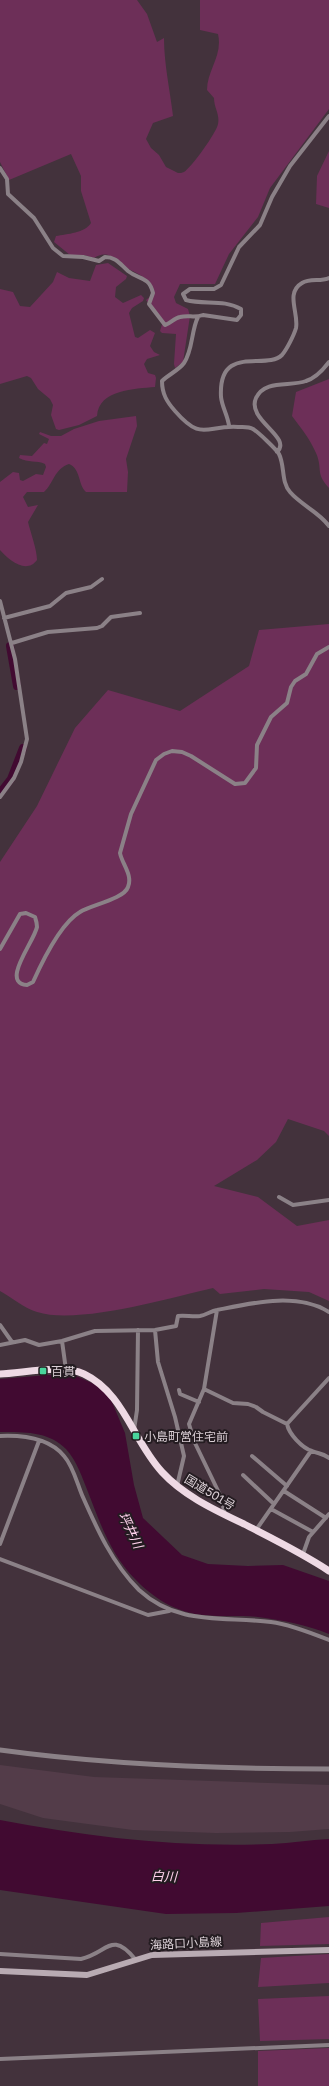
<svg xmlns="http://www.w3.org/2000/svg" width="329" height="2086" font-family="'Golos Text','Noto Sans JP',sans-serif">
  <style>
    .built { fill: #533c49 }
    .green { fill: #6d2f58 }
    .water { fill: #410a31 }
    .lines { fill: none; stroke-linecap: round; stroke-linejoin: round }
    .river { stroke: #410a31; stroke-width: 8 }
    .minor { stroke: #8b8187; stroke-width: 4 }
    .tertiary { stroke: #8b8187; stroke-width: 5 }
    .secondary { stroke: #b9abb3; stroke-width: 6 }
    .trunk { stroke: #eed9e4; stroke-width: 7 }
    .poi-dot { fill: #49d49c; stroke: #241c21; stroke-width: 1.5 }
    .labels { text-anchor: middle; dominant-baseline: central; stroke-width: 4; stroke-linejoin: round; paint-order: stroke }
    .poi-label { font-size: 12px; fill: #dbd0d6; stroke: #241c21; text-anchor: start }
    .street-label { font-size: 12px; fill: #dbd0d6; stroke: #241c21 }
    .water-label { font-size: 13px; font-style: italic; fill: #ffd2ec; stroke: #241c21 }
  </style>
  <rect width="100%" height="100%" fill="#43323c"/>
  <path class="built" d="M 0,1765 L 94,1777 L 329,1785 L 329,1829 L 290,1832 L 216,1833 L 133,1830 L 43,1818 L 0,1804 Z"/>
  <path class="green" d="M 0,0 L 137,0 L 147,14 L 157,42 L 164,38 C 164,64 170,90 173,116 L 153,123 L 146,139 L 151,148 L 159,155 L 166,167 L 178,173 C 180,173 182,173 184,172 C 191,168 217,132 218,124 C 220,114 214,108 214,98 L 207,90 C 207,70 223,56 218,34 L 200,30 L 200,0 L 329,0 L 329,109 L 270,188 L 258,217 L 229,254 L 215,284 L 180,284 L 174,297 L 176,303 L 188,309 L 190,316 L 183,362 L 175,368 L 174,364 L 176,334 L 162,333 L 160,331 L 163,321 L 146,300 L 152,295 L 147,280 C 140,274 132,271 125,267 C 113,260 110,249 94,258 L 84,255 L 70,255 L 54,242 L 56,236 C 67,234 85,233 91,223 L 81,191 L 81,176 L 71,154 L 9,180 L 0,162 Z
    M 329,151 L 329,208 L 316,204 L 317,176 Z
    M 108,263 L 127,276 L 126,279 L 116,287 L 115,297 L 123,303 L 141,295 L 144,298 L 143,301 L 132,308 L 129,313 L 135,337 L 138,338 L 150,330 L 155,333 L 150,346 L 154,352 L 160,355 L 147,359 L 144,364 L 148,373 L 155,375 L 156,378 L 155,387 C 135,389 99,389 97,416 L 79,425 L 59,430 L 56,429 L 51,415 L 53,405 L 50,399 L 38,389 L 31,378 L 27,376 L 0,384 L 0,289 L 13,292 L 20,306 L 30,307 L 53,282 L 57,272 L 69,278 L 90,281 L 96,265 Z
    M 329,379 L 329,488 C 315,473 323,469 316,453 C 310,439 301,428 292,416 L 296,392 Z
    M 136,416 L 137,426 L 126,459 L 128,472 L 127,492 L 86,492 C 78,485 81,469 69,464 C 54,469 54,483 44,492 L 27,492 L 23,497 L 28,507 L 38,505 L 28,522 C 31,534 37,550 37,560 C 26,575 8,559 0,550 L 0,482 L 13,472 L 19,473 L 20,480 L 23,481 L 36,474 L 43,475 L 46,467 L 45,464 C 37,460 28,463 19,458 L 20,455 L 32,456 L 44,443 L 47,444 L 49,439 L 39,434 L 40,432 L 51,436 L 61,436 L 74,429 L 99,421 Z
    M 329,624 L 329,1136 L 324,1131 L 288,1119 L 276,1142 L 257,1160 L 214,1186 L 258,1197 L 297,1226 L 329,1220 L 329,1301 L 309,1292 L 264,1289 L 220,1294 L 213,1288 C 169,1298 78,1325 37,1312 C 24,1308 11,1297 0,1291 L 0,862 L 37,806 L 75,728 L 108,690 L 180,711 L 249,666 L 259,630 Z
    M 329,1917 L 329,1944 L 260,1946 L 261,1923 Z
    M 329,1954 L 329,1983 L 258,1987 L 261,1958 Z
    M 329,1996 L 329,2039 L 260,2041 L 258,1999 Z
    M 329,2048 L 329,2086 L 258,2086 L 258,2051 Z"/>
  <path class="water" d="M 48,1375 L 76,1376 L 101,1387 L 112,1402 L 125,1433 L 134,1485 L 143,1518 L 182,1555 L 208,1564 L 248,1566 L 283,1565 L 329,1581 L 329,1634 C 307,1625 282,1620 258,1617 C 240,1615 222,1617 204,1615 C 177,1613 153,1598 135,1579 C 111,1555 100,1523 88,1492 C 82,1477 77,1461 66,1449 C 49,1431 22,1432 0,1432 L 0,1379 Z
    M 0,1820 C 89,1837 181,1848 272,1844 C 291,1843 310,1840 329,1839 L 329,1906 L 236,1913 L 166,1914 L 0,1890 Z"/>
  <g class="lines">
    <path class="river" d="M 10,646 L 17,686
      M 0,793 L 11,779 L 23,748"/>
    <path class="minor" d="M 0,168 L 7,179 L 8,194 L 34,218 L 53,248 L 63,256 L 83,257 L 99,261 L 105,257 C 116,257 120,264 128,271 C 139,280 149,276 153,293 L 149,304 L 165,325 C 171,323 174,318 180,317 C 188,315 195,318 203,315 L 237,320 L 241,315 L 241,309 C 224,299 204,305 186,300 L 183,294 L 190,289 L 214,289 L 221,285 L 239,247 L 260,225 L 272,197 L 290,166 L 329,116
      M 198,317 C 191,331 193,350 184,363 C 179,370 168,375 162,381 C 162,394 167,402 175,411 C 202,442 205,425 238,427 C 242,427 248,426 253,429 C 258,432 276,449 279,454 C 285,466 281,482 290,492 C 301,505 319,512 329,526
      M 229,426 C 228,416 222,407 221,397 C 218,343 266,371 282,355 C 287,349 294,335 296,328 C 299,313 285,293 302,283 C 310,278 321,282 329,278
      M 277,452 C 293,437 246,420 256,398 C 265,379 290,387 306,381 C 316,378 323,370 329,362
      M 0,601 L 15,659 L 27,739 L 21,762 L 14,778 L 0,797
      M 4,618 L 50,606 L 66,593 L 91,587 L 102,579
      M 12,643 L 48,632 L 97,628 L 102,626 L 111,617 L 140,613
      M 0,949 L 20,914 L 26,913 L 35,917 C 36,920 37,924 37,927 C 34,942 0,983 27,985 L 33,982 C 42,962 61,923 80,912 C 91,905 124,899 128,887 C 133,875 122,864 120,853 L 131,814 L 156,760 L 164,754 L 172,751 L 182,752 L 191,756 L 235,784 L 245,783 L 256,768 L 257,745 L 271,717 L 287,703 L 291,687 L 295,681 L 306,674 L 317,654 L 329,647
      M 279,1197 L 293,1205 L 329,1200
      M 217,1310 L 204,1389 L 189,1424 L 194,1441 L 221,1497 L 225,1515
      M 0,1325 L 12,1342
      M 155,1330 L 158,1362 L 175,1417 L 184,1456 L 177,1486
      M 62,1341 L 66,1370
      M 0,1345 L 25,1340 L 39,1345 L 62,1341 L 95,1331 L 155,1330 L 176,1326 L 178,1316 C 185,1315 193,1317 200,1316 C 206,1315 211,1311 217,1310 C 252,1303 297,1292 329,1312
      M 204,1389 L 233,1403 L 248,1404 L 256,1407 L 263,1412 L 287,1424 L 329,1378
      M 179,1390 L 180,1394 L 199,1402
      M 287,1424 C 289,1434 302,1448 312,1451 C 319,1454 323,1453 329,1458
      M 134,1430 L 137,1410 L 138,1330
      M 0,1436 C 22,1435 49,1438 64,1456 C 73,1466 77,1483 82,1495 C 97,1529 112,1563 139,1590 C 178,1626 223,1616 271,1622 C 287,1624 314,1634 329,1640
      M 252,1456 L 287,1486
      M 243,1475 L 274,1504
      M 284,1491 L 326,1518
      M 271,1509 L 313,1532
      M 256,1530 L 311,1451
      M 0,1544 L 39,1441
      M 303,1554 L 309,1537 L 329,1514
      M 0,1559 L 148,1615 L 169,1611
      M 0,1954 L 81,1959 C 108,1953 111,1930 135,1959
      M 0,2059 L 329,2045"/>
    <path class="tertiary" d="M 0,1750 C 109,1765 219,1769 329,1769"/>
    <path class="secondary" d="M 0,1971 L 87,1975 L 152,1955 L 329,1950"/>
    <path class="trunk" d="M 0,1374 C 24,1373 63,1364 84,1374 C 124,1393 133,1441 162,1472 C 184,1496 215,1510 244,1524 C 273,1539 302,1553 329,1571"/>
  </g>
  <g class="poi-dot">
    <rect x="39" y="1367" width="8" height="8" rx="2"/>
    <rect x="132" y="1432" width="8" height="8" rx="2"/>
  </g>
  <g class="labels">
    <g class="poi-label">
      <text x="51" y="1371">百貫</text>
      <text x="144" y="1436">小島町営住宅前</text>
    </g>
    <g class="street-label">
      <text transform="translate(210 1492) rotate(31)">国道501号</text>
      <text transform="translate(186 1943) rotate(-3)">海路口小島線</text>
    </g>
    <g class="water-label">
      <text transform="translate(131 1530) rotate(64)">坪井川</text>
      <text transform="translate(164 1876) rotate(2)">白川</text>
    </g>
  </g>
</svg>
